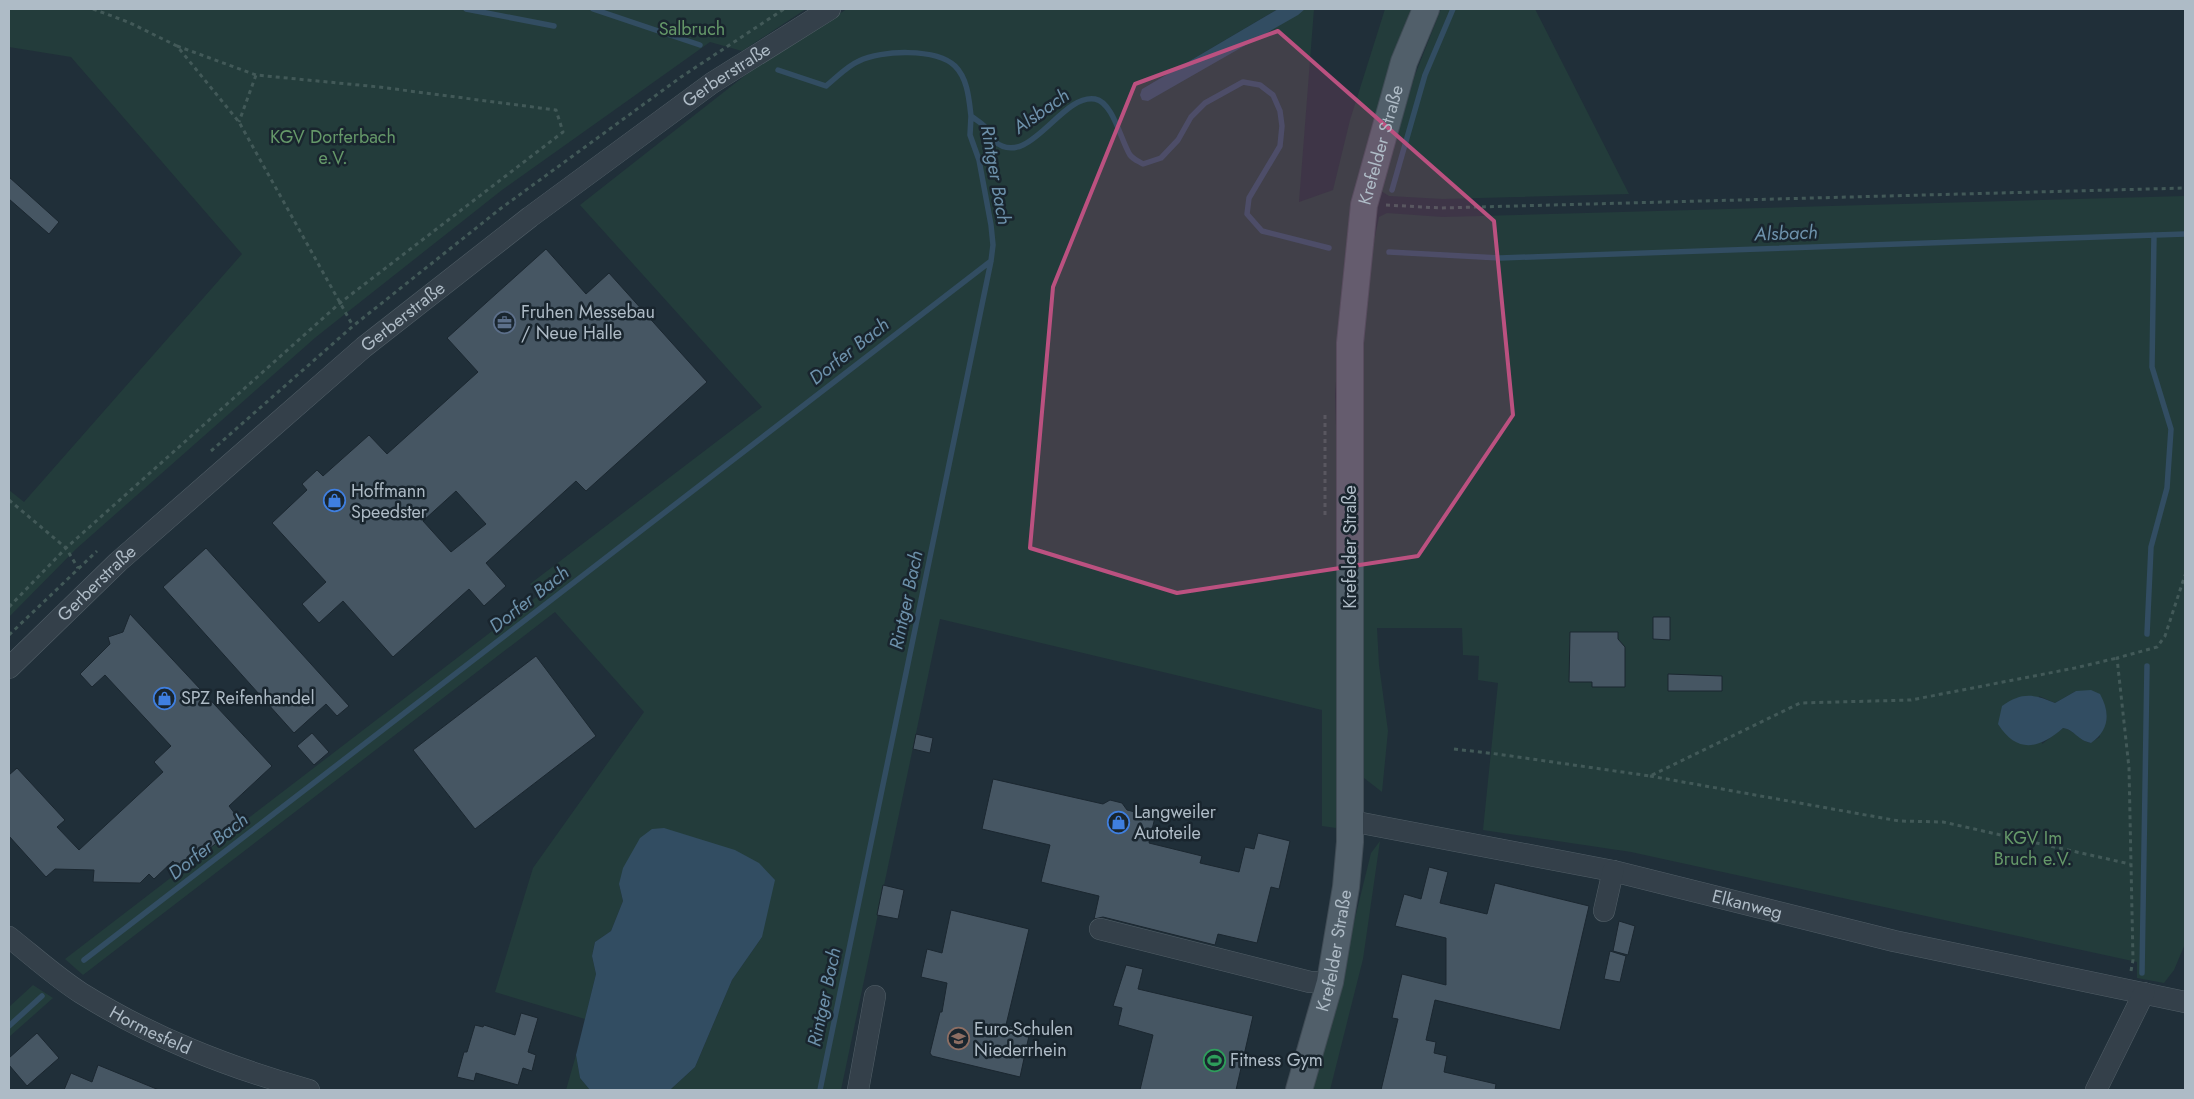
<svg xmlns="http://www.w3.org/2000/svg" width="2194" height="1099" font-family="Jost,sans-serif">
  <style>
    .green { fill: #233c3b; fill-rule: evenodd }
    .water { fill: #324d62 }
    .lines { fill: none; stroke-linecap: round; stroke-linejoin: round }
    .stream { stroke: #324d62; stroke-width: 5.5 }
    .building { fill: #465663; stroke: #1b2730; fill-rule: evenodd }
    .minor-casing { stroke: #515e67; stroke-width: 22 }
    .major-casing { stroke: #404c56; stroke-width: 28 }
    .path { stroke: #425958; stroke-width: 3; stroke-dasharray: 4 4; stroke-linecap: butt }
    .minor { stroke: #34404a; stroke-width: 21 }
    .major { stroke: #515f6a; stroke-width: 26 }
    .marked { fill: #bb5180; fill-opacity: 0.2; stroke: #bb5180; stroke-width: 4; stroke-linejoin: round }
    .labels { text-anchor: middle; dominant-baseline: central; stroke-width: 5; stroke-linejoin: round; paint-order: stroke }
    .park-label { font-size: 18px; fill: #659869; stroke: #19252e }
    .street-label { font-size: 18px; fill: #aebbc6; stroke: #19252e }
    .poi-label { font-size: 18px; fill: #aebbc6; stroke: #19252e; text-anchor: start }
    .water-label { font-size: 19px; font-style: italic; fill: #6d91ab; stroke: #19252e }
  </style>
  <rect width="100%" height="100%" fill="#202f39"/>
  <path class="green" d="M 9,9 L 806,9 L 742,51 L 710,42 L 502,190 L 316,337 L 76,549 L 9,617 L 9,490 L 24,502 L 242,254 L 71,57 L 9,47 Z
    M 847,9 L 1278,9 L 1142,89 L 1305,9 L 1314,9 L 1299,202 L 1333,190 L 1350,120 L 1385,9 L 1411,9 L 1393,59 L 1346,259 L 1335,394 L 1341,582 L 1336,828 L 1322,826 L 1322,710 L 940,619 L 841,1090 L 665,1090 L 671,1089 L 695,1067 L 732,980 L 762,937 L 619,884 L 623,901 L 611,931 L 595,942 L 592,956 L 596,974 L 585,1019 L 495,992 L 533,868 L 644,712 L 555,612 L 83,975 L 65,959 L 539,595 L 530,584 L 762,407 L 580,205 L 766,59 Z
    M 1441,9 L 1535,9 L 1629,194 L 1443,199 L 1389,196 L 1381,191 L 1415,75 Z
    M 2185,196 L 2185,944 L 2174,970 L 2164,983 L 2137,978 L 2137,962 L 1631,852 L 1483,830 L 1498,683 L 1478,680 L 1479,656 L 1463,655 L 1462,628 L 1377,628 L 1379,665 L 1388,731 L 1382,792 L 1364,778 L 1355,438 L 1358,372 L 1370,260 L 1379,217 L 1387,213 L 1443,217 ZM 2076,691 L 2100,737 L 2090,743 C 2077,739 2075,730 2063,728 L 2042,744 L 2039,696 L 2055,703 Z
    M 1380,841 L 1363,959 L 1330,1090 L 1310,1090 L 1326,1036 L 1371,853 Z
    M 33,985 L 53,998 L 9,1037 L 9,1007 Z
    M 576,1055 L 580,1078 L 590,1090 L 566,1090 Z"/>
  <path class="water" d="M 1278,9 L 1305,9 L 1298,15 L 1148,101 L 1142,100 L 1140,95 L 1142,89 Z
    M 2091,690 L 2100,694 C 2110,712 2110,730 2091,743 C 2077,740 2075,730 2063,728 C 2039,749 2017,754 1998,724 L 2002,706 C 2022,692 2033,694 2055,703 L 2076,691 Z
    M 664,828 L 735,850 L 759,863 L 775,880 L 762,937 L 732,980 L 695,1067 L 671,1089 L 590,1090 L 580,1078 L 576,1055 L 596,974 L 592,956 L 595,942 L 611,931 L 623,901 L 619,884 L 623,868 L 640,838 L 652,829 Z"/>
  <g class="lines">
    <path class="stream" d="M 466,9 L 554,26
      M 593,9 L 700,45
      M 778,70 L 826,86 C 836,78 847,66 859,61 C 881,50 936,48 955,66 C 968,79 969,100 971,116 C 976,120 982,123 986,128 C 990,131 990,138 994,141 C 1029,171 1061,93 1095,99 C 1113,102 1121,141 1130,155 C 1133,159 1138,161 1143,164 L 1161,158 L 1178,140 L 1191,117 L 1205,103 L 1243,82 L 1260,85 L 1273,95 L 1280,111 L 1282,126 L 1280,146 L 1249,198 L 1247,214 L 1262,231 L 1329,248
      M 1392,190 L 1425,75 L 1453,9
      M 1389,252 L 1500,258 L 2185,234
      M 2147,634 L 2151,547 L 2167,488 L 2171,429 L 2152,367 L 2154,235
      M 84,960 L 991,261
      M 2142,973 L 2147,666
      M 9,1026 L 42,996
      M 820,1090 L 991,261 L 993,245 L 991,225 L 979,160 L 970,135 L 971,116"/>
  </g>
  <path class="building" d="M 9,177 L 59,222 L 49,234 L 9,199 Z
    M 546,249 L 586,294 L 609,273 L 707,382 L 586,491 L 576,481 L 486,563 L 506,586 L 484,606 L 469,589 L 393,657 L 343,601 L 319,623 L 302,604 L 326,582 L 272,523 L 307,490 L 302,484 L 317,470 L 323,476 L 369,435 L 387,454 L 478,372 L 447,338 ZM 456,491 L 486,524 L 451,552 L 423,521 Z
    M 206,548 L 349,706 L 337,716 L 326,704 L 294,733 L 163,587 Z
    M 130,614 L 272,766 L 229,806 L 242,823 L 182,870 L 173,861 L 154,879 L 149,874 L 140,883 L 93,882 L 94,870 L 55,869 L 46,877 L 9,836 L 9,775 L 17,768 L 65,820 L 57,827 L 79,850 L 163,772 L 154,762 L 171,746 L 105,675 L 92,687 L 80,674 L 110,644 L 108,637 L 123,632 Z
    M 1653,617 L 1670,617 L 1670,640 L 1653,639 Z
    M 1570,632 L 1618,632 L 1618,639 L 1625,647 L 1625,687 L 1592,687 L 1592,682 L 1569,682 Z
    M 536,656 L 596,736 L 475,829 L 413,750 Z
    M 1668,674 L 1722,676 L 1722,691 L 1668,691 Z
    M 312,733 L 329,752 L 314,765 L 297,746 Z
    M 916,734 L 933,738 L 930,753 L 913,749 Z
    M 993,779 L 1103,804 L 1110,800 L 1122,803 L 1127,810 L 1155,817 L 1149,843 L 1202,856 L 1200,863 L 1239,872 L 1245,847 L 1254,849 L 1258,833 L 1290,841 L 1279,889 L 1271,887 L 1257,943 L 1218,934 L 1215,945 L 1103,917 L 1094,919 L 1099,896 L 1041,882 L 1050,845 L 982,829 Z
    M 1429,867 L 1448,872 L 1440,903 L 1487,914 L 1495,883 L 1589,906 L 1560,1030 L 1435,1000 L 1426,1040 L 1436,1042 L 1434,1053 L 1447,1056 L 1444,1072 L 1496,1084 L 1495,1090 L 1381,1090 L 1398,1019 L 1392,1018 L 1402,974 L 1446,985 L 1446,938 L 1395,926 L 1404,894 L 1421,899 Z
    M 883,885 L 904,890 L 898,919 L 877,915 Z
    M 951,910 L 1029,929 L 1006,1025 L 1030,1031 L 1020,1077 L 932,1056 L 930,1053 L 940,1012 L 942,1012 L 947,983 L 921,977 L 927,949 L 942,953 Z
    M 1619,921 L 1635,926 L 1628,955 L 1613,951 Z
    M 1610,951 L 1626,956 L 1620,982 L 1604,979 Z
    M 1126,965 L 1143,969 L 1138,989 L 1253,1016 L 1236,1090 L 1140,1090 L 1153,1035 L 1118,1025 L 1122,1008 L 1113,1006 Z
    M 521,1013 L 538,1018 L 528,1052 L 536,1055 L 532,1071 L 523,1068 L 518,1085 L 476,1073 L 474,1081 L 457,1077 L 464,1052 L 467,1052 L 475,1025 L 483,1027 L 484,1025 L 515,1035 Z
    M 37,1033 L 59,1058 L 27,1086 L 9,1065 L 9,1058 Z
    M 98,1065 L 159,1090 L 64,1090 L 71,1073 L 92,1082 Z"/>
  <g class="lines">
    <defs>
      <g id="minor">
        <path id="s1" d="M 9,668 L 118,562 L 364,347 L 530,217 L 712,83 L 830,9"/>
        <path id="s2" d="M 1351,821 L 1613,871 L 1894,941 L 2185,1002"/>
        <path d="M 1604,911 L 1613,871"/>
        <path d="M 1100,929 L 1310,982 L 1330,982"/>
        <path id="s3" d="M 9,937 C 33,956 56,977 81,993 C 153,1038 228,1067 309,1090"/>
        <path d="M 858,1090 L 875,996"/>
        <path d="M 2096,1090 L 2144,993"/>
      </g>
      <g id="major">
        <path id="s4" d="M 1299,1090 L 1330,982 L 1346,887 L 1350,842 L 1350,343 L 1364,205 L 1404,62 L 1426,9"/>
      </g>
    </defs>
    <use href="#minor" class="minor-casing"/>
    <use href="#major" class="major-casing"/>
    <path class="path" d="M 93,9 L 128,22 L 177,46 L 239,122 L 353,326
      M 177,46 L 256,75
      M 1386,205 L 1441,208 L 2185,188
      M 1325,415 L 1325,518
      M 211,451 L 353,326 L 500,209 L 681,77 L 784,9
      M 9,500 L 66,548 L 78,568
      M 9,607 L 66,548 L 340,303 L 563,132 L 556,110 L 379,87 L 256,75 L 239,122
      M 9,635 L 97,551
      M 1454,749 L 1497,754 L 1650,776 L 1800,703 L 1911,700 L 2075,668 L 2117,658
      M 1650,776 L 1899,821 L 1943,822 L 2130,864
      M 2131,971 L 2133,960 L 2129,768 L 2117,658 L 2157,647 L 2165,636 L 2185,575"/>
    <use href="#minor" class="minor"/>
    <use href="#major" class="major"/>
  </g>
  <path class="marked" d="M 1278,31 L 1494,221 L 1513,415 L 1418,556 L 1177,593 L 1030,548 L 1053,287 L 1135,84 Z"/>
  <defs>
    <symbol id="office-ring" viewBox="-11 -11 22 22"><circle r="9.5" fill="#19252e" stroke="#5c6f8a" stroke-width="1.5"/><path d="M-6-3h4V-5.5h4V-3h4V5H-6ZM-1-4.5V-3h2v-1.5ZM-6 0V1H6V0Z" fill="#5c6f8a"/></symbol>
    <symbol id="shop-ring" viewBox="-11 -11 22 22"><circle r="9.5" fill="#19252e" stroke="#3f7fe0" stroke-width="1.5"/><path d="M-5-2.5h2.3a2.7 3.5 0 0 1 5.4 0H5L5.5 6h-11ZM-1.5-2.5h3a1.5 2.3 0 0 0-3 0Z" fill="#3f7fe0"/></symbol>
    <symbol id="university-ring" viewBox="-11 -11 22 22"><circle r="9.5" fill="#19252e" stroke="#8d6e63" stroke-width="1.5"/><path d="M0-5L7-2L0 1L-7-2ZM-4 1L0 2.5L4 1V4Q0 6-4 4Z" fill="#8d6e63"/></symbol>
    <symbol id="stadium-ring" viewBox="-11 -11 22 22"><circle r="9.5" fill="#19252e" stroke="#2e9e5b" stroke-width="1.5"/><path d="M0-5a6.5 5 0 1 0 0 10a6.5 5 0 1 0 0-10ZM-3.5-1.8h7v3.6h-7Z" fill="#2e9e5b"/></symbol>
  </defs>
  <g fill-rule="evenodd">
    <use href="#office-ring" x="492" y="310" width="25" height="25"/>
    <use href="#shop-ring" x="322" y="488" width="25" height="25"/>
    <use href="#shop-ring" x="152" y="686" width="25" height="25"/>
    <use href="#shop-ring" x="1106" y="810" width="25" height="25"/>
    <use href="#university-ring" x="946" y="1026" width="25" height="25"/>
    <use href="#stadium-ring" x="1202" y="1048" width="25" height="25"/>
  </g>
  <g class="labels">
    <g class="park-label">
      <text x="692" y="29">Salbruch</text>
      <text x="333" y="137">KGV Dorferbach<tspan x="333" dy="21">e.V.</tspan></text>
      <text x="2033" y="838">KGV Im<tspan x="2033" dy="21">Bruch e.V.</tspan></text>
    </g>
    <g class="street-label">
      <text stroke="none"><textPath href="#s1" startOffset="932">Gerberstraße</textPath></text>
      <text stroke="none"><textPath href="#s4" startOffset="954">Krefelder Straße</textPath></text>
      <text stroke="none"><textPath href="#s1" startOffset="528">Gerberstraße</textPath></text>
      <text transform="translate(1350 547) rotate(-90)">Krefelder Straße</text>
      <text stroke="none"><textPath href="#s1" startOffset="122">Gerberstraße</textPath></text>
      <text stroke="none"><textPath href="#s2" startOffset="405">Elkanweg</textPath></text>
      <text stroke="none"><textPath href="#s4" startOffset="144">Krefelder Straße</textPath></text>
      <text stroke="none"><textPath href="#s3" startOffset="170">Hormesfeld</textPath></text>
    </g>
    <g class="poi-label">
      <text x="521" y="312">Fruhen Messebau<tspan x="521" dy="21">/ Neue Halle</tspan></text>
      <text x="351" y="491">Hoffmann<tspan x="351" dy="21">Speedster</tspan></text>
      <text x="181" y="698">SPZ Reifenhandel</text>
      <text x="1134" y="812">Langweiler<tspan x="1134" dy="21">Autoteile</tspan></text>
      <text x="974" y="1029">Euro-Schulen<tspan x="974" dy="21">Niederrhein</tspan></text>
      <text x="1230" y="1060">Fitness Gym</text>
    </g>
    <g class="water-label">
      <text transform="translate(1041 111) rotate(-35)">Alsbach</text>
      <text transform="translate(996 175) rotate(80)">Rintger Bach</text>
      <text transform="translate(1786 233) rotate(-2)">Alsbach</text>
      <text transform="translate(849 351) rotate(-38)">Dorfer Bach</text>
      <text transform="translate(529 599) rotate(-38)">Dorfer Bach</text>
      <text transform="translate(906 600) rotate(-78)">Rintger Bach</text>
      <text transform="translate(208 846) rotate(-38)">Dorfer Bach</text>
      <text transform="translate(824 997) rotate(-78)">Rintger Bach</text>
    </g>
  </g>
  <rect width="2194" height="1099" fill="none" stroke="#aebbc6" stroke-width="20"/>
</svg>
